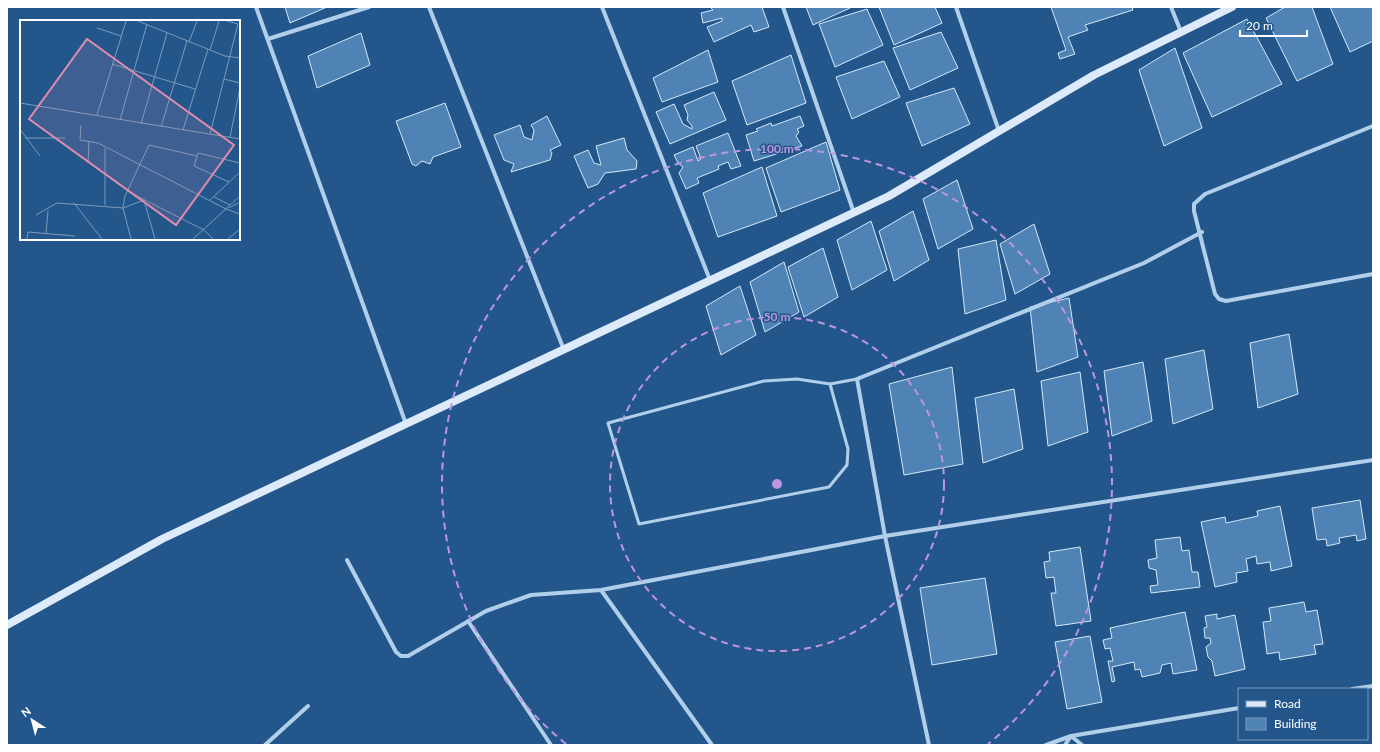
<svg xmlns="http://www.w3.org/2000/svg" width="1380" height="752" font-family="Lato,sans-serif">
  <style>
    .building { fill: #5083b5; stroke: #d6e7f8 }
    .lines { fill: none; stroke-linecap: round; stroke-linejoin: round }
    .lane { stroke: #b1cfeb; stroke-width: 3 }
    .street { stroke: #b1cfeb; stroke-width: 4 }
    .secondary { stroke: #dceaf9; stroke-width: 8 }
    .ring { fill: none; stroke: #bd96df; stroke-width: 2; stroke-dasharray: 7 5 }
    .inset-road { fill: none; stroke: #7b9aba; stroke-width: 1 }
    .view { fill: #e08cad; fill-opacity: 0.15; stroke: #e08cad; stroke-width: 2 }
    .inset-edge { fill: none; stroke: #fff; stroke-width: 2 }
    .centre { fill: #bd96df; stroke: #23578c; stroke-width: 2 }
    .ring-label { font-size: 12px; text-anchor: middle; font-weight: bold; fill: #bd96df; stroke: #23578c; stroke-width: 3; stroke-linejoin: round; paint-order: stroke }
  </style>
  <rect width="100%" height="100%" fill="#23578c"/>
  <path class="building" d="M 285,7 L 327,7 L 290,23 Z
    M 710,7 L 762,7 L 769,27 L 754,32 L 751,25 L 714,42 L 707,27 L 722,21 L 722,18 L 703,23 L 701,13 L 713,10 Z
    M 806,7 L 852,7 L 813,25 Z
    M 879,7 L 935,7 L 942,23 L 894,45 Z
    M 1051,7 L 1132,7 L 1133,10 L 1085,25 L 1088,30 L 1068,37 L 1075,54 L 1060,59 L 1058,53 L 1066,50 Z
    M 1285,7 L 1312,7 L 1333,64 L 1297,81 L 1266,18 Z
    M 1330,7 L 1373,7 L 1373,41 L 1350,52 Z
    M 867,9 L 883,45 L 835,67 L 819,24 Z
    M 1247,19 L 1282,84 L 1212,117 L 1183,53 Z
    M 941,32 L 958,68 L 910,90 L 893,48 Z
    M 361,33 L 370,65 L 317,88 L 308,56 Z
    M 1175,48 L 1202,128 L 1164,146 L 1139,70 Z
    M 708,50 L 718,82 L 662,102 L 653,78 Z
    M 791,55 L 806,103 L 747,125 L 732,81 Z
    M 884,61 L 900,97 L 852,119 L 836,77 Z
    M 954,88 L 970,124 L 922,146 L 906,103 Z
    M 714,92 L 726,120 L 670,144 L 656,112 L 674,104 L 683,124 L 692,129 L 692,126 L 687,120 L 688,115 L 684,105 Z
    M 445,103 L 461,147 L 433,157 L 430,164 L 422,161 L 416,166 L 412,164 L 396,121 Z
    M 547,116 L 561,145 L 550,150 L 552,153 L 550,160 L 511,172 L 514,164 L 504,160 L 494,135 L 520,125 L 524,137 L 532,140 L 534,130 L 531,125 Z
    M 800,116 L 804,126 L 797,129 L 799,132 L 796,136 L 802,146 L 754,161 L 746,135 L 758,131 L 756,129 L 771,123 L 772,126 Z
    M 728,133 L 741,166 L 731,169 L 728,162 L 718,166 L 719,169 L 697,178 L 699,183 L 686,189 L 679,173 L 683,167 L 678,163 L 674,155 L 693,147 L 698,161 L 701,159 L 696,146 Z
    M 624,138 L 627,150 L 637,161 L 636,169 L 605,173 L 598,184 L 588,188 L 574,156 L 588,150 L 594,163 L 601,165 L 596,146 Z
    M 826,142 L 840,190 L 781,212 L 766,168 Z
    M 762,167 L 777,216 L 718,237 L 703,193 Z
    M 957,180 L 973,229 L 938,249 L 923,199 Z
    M 913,211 L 929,260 L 894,281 L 879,231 Z
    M 871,221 L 887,270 L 852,290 L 837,240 Z
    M 1034,224 L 1050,274 L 1015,294 L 1000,244 Z
    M 996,240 L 1006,300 L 965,314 L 958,249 Z
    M 823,248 L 838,297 L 804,317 L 788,267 Z
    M 784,262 L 799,312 L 765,332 L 750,282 Z
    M 740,286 L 756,335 L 721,355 L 706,306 Z
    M 1069,298 L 1078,357 L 1037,372 L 1030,307 Z
    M 1289,334 L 1298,394 L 1258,408 L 1250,343 Z
    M 1204,350 L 1213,409 L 1173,424 L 1165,359 Z
    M 1143,362 L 1152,421 L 1112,436 L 1104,371 Z
    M 952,367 L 963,464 L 904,475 L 889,384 Z
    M 1080,372 L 1088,432 L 1048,446 L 1041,381 Z
    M 1014,389 L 1023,449 L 983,463 L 975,398 Z
    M 1360,500 L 1366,539 L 1357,541 L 1356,535 L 1339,538 L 1340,543 L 1327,546 L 1326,539 L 1317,540 L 1312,508 Z
    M 1280,506 L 1292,566 L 1271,571 L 1270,562 L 1257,564 L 1256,556 L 1246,559 L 1248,571 L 1236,573 L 1237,582 L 1215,587 L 1201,522 L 1225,517 L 1226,523 L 1258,516 L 1257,511 Z
    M 1180,537 L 1182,551 L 1189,550 L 1192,572 L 1198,572 L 1200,587 L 1151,593 L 1150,586 L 1158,585 L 1156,570 L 1149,568 L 1148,560 L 1157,558 L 1155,540 Z
    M 1080,547 L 1091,621 L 1056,626 L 1051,593 L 1056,593 L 1054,577 L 1046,578 L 1044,562 L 1050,561 L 1049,552 Z
    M 985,578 L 997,654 L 932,665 L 920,588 Z
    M 1304,602 L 1306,612 L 1317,610 L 1323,644 L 1314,645 L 1316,654 L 1280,660 L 1279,652 L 1267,654 L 1263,622 L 1271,621 L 1269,608 Z
    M 1185,612 L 1197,670 L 1173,674 L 1171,663 L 1162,665 L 1160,673 L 1142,677 L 1140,669 L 1135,670 L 1134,662 L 1112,667 L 1115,681 L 1112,682 L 1108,661 L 1113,661 L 1110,648 L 1105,649 L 1103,640 L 1112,638 L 1110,628 Z
    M 1217,614 L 1217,619 L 1235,615 L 1245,669 L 1215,676 L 1212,661 L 1208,657 L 1206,647 L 1211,643 L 1210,638 L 1205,638 L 1204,628 L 1207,627 L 1205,616 Z
    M 1090,636 L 1102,702 L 1067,709 L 1055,642 Z"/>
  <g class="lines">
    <path class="lane" d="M 830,384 L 848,449 L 847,465 L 829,487 L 639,524 L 608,423 L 764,381 L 797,379 L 830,384 L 857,379"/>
    <path class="street" d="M 256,7 L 406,424
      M 429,7 L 564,350
      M 602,7 L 710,280
      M 783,7 L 854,213
      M 956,7 L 999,131
      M 1171,7 L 1181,32
      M 268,39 L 369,7
      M 1373,126 L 1205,194 L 1194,204 L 1194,211 L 1215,294 L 1219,299 L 1226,301 L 1373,274
      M 347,560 L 396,652 L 401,656 L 408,656 L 486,611 L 531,595 L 601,590 L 885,536 L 1373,460
      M 601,590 L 712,745
      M 468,621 L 551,745
      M 1352,689 L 1373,686
      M 1071,736 L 1082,745
      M 265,745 L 308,706
      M 929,745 L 885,536 L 857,379 L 1144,263 L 1202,232
      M 1046,745 L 1071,736 L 1239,708
      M 1065,745 L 1071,736"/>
    <path class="secondary" d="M 7,625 L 162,539 L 889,196 L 1094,75 L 1232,7"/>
  </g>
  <g class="ring">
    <circle cx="777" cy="484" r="167"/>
    <path d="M566 744A335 335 0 1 1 988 744"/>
  </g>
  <g transform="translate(20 20)">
    <rect width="220" height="220" fill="#23578c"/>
    <path class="inset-road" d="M 118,1 L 205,36 L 220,38M 77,8 L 101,16M 169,22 L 177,1M 190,30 L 199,1M 92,44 L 175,69M 204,59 L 220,63M 0,83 L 220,119M 77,95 L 106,1M 100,100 L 127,4M 121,104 L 147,13M 61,105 L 60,120 L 78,123 L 206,189 L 220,194M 141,107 L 167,21M 0,109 L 20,136M 163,110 L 188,29M 190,114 L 218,4 L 207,1M 210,117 L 220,68M 5,118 L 45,118M 68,143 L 69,121M 209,162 L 174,146 L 178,133 L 220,143M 107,171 L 184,210 L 193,219M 194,177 L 210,185M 124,180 L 103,188 L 105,176 L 129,125 L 177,136M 124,180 L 135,219M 190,180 L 220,152M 54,183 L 82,219M 85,185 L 85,128M 209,188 L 220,182M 16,195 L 37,183 L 103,188 L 111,219M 26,213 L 28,191M 7,219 L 8,212 L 55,216M 173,219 L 220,176M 208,219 L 220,209"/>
    <path class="view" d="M 67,19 L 214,125 L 156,205 L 9,99 Z"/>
    <rect width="220" height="220" class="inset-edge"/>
  </g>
  <circle cx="777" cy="484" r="6" class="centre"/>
  <g class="ring-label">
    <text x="777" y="153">100 m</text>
    <text x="777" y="321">50 m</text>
  </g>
  <rect width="1380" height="752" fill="none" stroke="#ffffff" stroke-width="16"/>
  <rect x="1238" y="688" width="130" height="52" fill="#23578c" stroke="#7b9aba"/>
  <rect x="1246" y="701" width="20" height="6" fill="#dceaf9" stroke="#7b9aba"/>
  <text x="1274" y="708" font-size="12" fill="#ffffff">Road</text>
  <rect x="1246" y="718" width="20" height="12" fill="#5083b5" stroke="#7b9aba"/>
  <text x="1274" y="728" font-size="12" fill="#ffffff">Building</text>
  <g transform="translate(32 720) rotate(324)" stroke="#23578c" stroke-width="3" paint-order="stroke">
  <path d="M0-3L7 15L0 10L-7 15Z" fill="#ffffff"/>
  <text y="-6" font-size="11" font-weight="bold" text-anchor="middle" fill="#ffffff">N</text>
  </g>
  <path d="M1240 30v6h67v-6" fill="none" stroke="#ffffff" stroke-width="2"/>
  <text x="1246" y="30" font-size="12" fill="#ffffff" stroke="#23578c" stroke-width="3" paint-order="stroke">20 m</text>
</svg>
